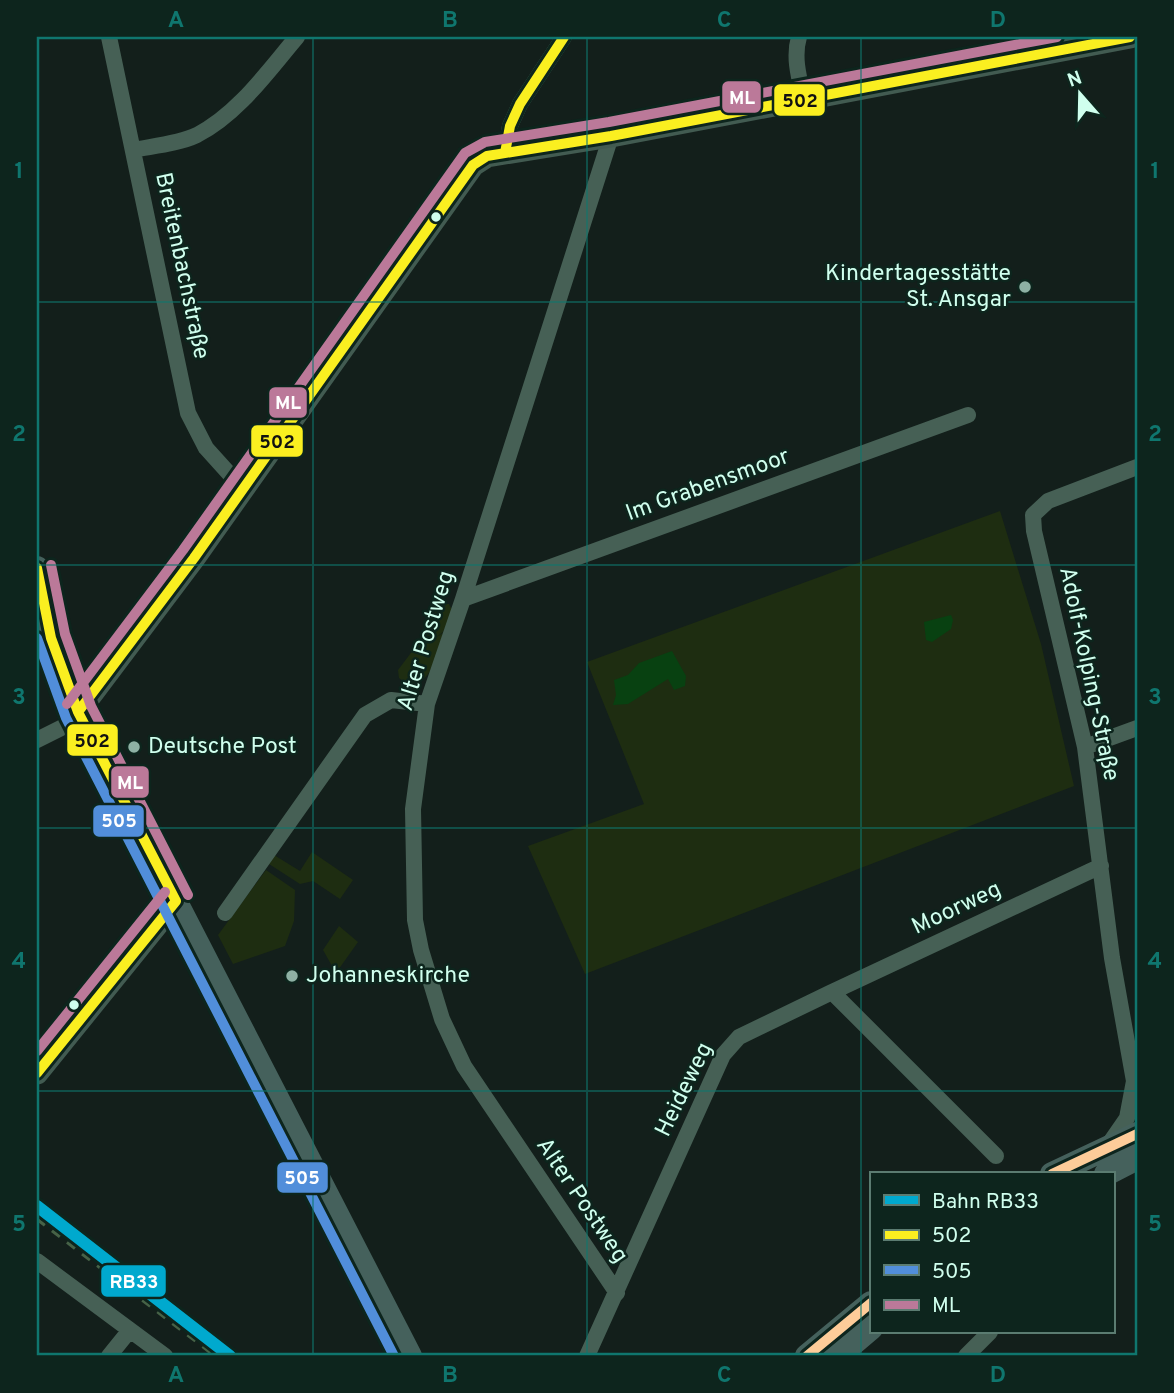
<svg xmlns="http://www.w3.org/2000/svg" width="1174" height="1393" font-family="Overpass,sans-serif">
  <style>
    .green { fill: #1e2d11 }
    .water { fill: #084111 }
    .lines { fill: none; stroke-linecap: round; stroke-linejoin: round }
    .street { stroke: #466055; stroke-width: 16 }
    .secondary { stroke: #425b51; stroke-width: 23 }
    .primary { stroke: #45615c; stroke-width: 24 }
    .rail { stroke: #466247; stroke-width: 3.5; stroke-dasharray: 10 9; stroke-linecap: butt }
    .bus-1-casing { stroke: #0d251d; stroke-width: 16 }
    .bus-2-casing { stroke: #0d251d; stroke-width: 16 }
    .bus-3-casing { stroke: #0d251d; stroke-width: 16 }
    .bus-4-casing { stroke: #0d251d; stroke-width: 16 }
    .bus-1 { stroke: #faef20; stroke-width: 10 }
    .bus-2 { stroke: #518eda; stroke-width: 10 }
    .bus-3 { stroke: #bb7999; stroke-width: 10 }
    .bus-4 { stroke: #fdcc99; stroke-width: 10 }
    .rail-1-casing { stroke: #0d251d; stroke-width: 18 }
    .rail-1 { stroke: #00a9ce; stroke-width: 12 }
    .grid { fill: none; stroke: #0f766e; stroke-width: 2; stroke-opacity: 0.55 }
    .bus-dot { fill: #d0ffee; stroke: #0d251d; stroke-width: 2.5 }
    .poi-dot { fill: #8eb1a4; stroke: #0d251d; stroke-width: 2.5 }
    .labels { text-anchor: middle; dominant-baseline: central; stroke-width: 5; stroke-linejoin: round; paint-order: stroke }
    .street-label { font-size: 23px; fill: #d0ffee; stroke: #0d251d }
    .poi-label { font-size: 23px; fill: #d0ffee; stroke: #0d251d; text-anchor: start }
    .line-badge { stroke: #0d251d; stroke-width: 2.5 }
    .badge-label { font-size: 19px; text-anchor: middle; font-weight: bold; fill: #fff }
    .pale-badge-label { font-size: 19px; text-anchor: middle; font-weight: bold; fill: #111 }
    .neatline { fill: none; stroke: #0f766e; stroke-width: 2.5 }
    .grid-label { font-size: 23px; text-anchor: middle; font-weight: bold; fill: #0f766e }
  </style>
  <rect width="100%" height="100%" fill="#131f1b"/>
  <path class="green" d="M 1000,511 L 1041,644 L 1074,786 L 585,974 L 528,846 L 644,804 L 587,662 Z
    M 440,604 L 449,604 L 453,612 L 443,632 L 435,638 L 443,633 C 437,655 434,678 411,687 L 399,678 L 398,670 L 423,637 L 434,638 L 424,634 L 425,630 Z
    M 312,852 L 353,880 L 340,899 L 313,881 L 300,884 L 269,864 L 274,855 L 300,871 Z
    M 266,870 L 295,890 L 294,921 L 285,946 L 233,964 L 218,935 Z
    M 339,926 L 358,942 L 336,973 L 323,950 Z"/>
  <path class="water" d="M 951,615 L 953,620 L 951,629 L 932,642 L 926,640 L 924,622 Z
    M 672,651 L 686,676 L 685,686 L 674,690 L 668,679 L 628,704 L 613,705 L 616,695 L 614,680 L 628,675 L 639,663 Z"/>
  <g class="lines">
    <path class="street" d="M 109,37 L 188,413 L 206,448 L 243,489
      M 799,37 C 793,57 799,78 804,99
      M 611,136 L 463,599 L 427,704 L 413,809 L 415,920 L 421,950 L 442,1019 L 464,1066 L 617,1293
      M 133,150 C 153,146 178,144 197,135 C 238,114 268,71 297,37
      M 505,153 L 510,126 L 520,104 L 564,37
      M 463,599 L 968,415
      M 37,740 L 65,726 L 78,712
      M 1085,747 L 1137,728
      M 225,913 L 365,715 L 391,700 L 427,704
      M 832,992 L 1101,866
      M 1109,1144 L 1127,1118 L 1134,1081 L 1112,958 L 1085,747 L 1034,531 L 1033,515 L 1048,501 L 1137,467
      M 37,1261 L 165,1356
      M 109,1356 L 130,1330
      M 587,1356 L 723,1055 L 739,1037 L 832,992 L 996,1156
      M 966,1356 L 990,1332"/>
    <path class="secondary" d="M 78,712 L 194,558 L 473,165 L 487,156 L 505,153 L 611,136 L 1130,37
      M 37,1073 L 176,901"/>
    <path class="primary" d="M 37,568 L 51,638 L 78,712 L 410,1356
      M 1052,1174 L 1137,1134
      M 1106,1174 L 1137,1158
      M 807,1356 L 871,1303
      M 838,1356 L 871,1328"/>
    <path class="rail" d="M 37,1219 L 215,1356"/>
    <defs>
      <path id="bus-1" d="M 505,153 L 510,126 L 520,104 L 564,37
        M 37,568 L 51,638 L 78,712 L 176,901
        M 78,712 L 194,558 L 473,165 L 487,156 L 611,136 L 1130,37
        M 37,1073 L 176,901"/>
      <path id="bus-2" d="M 37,638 L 66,718 L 394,1356"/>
      <path id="bus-3" d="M 51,565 L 65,634 L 91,706 L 188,895
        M 67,704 L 183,550 L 465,153 L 485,142 L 609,122 L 1057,37
        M 37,1051 L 165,892"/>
      <path id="bus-4" d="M 1052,1174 L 1137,1134
        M 807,1356 L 871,1303"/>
    </defs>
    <use href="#bus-1" class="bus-1-casing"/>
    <use href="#bus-2" class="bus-2-casing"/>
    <use href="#bus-3" class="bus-3-casing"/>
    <use href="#bus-4" class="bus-4-casing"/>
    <use href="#bus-1" class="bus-1"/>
    <use href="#bus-2" class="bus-2"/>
    <use href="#bus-3" class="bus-3"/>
    <use href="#bus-4" class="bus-4"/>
    <defs>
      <path id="rail-1" d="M 37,1206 L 230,1356"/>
    </defs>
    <use href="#rail-1" class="rail-1-casing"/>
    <use href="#rail-1" class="rail-1"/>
  </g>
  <path class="grid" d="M 313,37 L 313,1356M 587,37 L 587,1356M 861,37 L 861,1356M 37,302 L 1137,302M 37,565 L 1137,565M 37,828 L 1137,828M 37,1091 L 1137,1091"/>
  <g class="bus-dot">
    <circle cx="436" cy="217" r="6"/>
    <circle cx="74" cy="1005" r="6"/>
  </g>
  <g class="poi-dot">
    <circle cx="1025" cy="287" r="7"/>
    <circle cx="134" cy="747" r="7"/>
    <circle cx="292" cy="976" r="7"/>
  </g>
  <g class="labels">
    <g class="street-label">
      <text transform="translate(181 266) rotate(78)">Breitenbachstraße</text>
      <text transform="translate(708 486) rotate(-20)">Im Grabensmoor</text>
      <text transform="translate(427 641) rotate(-73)">Alter Postweg</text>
      <text transform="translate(1088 674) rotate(78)">Adolf-Kolping-Straße</text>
      <text transform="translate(957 909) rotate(-25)">Moorweg</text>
      <text transform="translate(685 1090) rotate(-64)">Heideweg</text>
      <text transform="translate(581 1201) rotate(56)">Alter Postweg</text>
    </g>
    <g class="poi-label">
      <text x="1011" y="274" text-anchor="end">Kindertagesstätte<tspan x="1011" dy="26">St. Ansgar</tspan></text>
      <text x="148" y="747">Deutsche Post</text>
      <text x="306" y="976">Johanneskirche</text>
    </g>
  </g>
  <g class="line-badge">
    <rect x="721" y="80" width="41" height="34" rx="7" fill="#bb7999"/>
    <rect x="773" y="83" width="53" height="34" rx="7" fill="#faef20"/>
    <rect x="268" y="386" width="40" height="33" rx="7" fill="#bb7999"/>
    <rect x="250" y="424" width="54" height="34" rx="7" fill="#faef20"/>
    <rect x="66" y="723" width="53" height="34" rx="7" fill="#faef20"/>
    <rect x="110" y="765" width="40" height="34" rx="7" fill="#bb7999"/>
    <rect x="92" y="804" width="53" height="34" rx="7" fill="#518eda"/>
    <rect x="276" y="1161" width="53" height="33" rx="7" fill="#518eda"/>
    <rect x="100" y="1264" width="67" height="34" rx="7" fill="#00a9ce"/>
  </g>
  <g class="badge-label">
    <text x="742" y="104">ML</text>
    <text x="288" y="409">ML</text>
    <text x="130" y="789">ML</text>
    <text x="119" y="827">505</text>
    <text x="302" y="1184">505</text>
    <text x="134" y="1288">RB33</text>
  </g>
  <g class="pale-badge-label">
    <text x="800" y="107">502</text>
    <text x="277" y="448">502</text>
    <text x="92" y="747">502</text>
  </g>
  <rect width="1174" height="1393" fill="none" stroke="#0d251d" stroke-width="77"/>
  <rect x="870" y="1172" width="245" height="161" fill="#0d251d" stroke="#5b7c71" stroke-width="2"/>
  <rect x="884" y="1195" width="35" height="10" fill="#00a9ce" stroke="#5b7c71" stroke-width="2"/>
  <text x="932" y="1208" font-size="21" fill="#d0ffee">Bahn RB33</text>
  <rect x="884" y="1230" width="35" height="10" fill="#faef20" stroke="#5b7c71" stroke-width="2"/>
  <text x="932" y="1242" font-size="21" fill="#d0ffee">502</text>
  <rect x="884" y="1265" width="35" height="10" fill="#518eda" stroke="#5b7c71" stroke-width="2"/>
  <text x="932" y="1278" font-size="21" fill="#d0ffee">505</text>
  <rect x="884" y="1300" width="35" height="10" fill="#bb7999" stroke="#5b7c71" stroke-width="2"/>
  <text x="932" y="1312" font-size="21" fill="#d0ffee">ML</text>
  <g transform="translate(1080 94) rotate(340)" stroke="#0d251d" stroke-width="5" paint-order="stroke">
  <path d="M0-5L12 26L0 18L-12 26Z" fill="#d0ffee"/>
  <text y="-10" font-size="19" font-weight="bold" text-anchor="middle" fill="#d0ffee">N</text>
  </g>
  <rect x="38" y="38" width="1098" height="1316" class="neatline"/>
  <g class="grid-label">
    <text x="176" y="27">A</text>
    <text x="450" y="27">B</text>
    <text x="724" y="27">C</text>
    <text x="998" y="27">D</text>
    <text x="19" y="178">1</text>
    <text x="1155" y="178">1</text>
    <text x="19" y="441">2</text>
    <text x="1155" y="441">2</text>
    <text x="19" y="704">3</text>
    <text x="1155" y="704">3</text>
    <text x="19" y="968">4</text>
    <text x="1155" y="968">4</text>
    <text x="19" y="1231">5</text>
    <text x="1155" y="1231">5</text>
    <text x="176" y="1382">A</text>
    <text x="450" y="1382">B</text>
    <text x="724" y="1382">C</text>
    <text x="998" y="1382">D</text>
  </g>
</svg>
